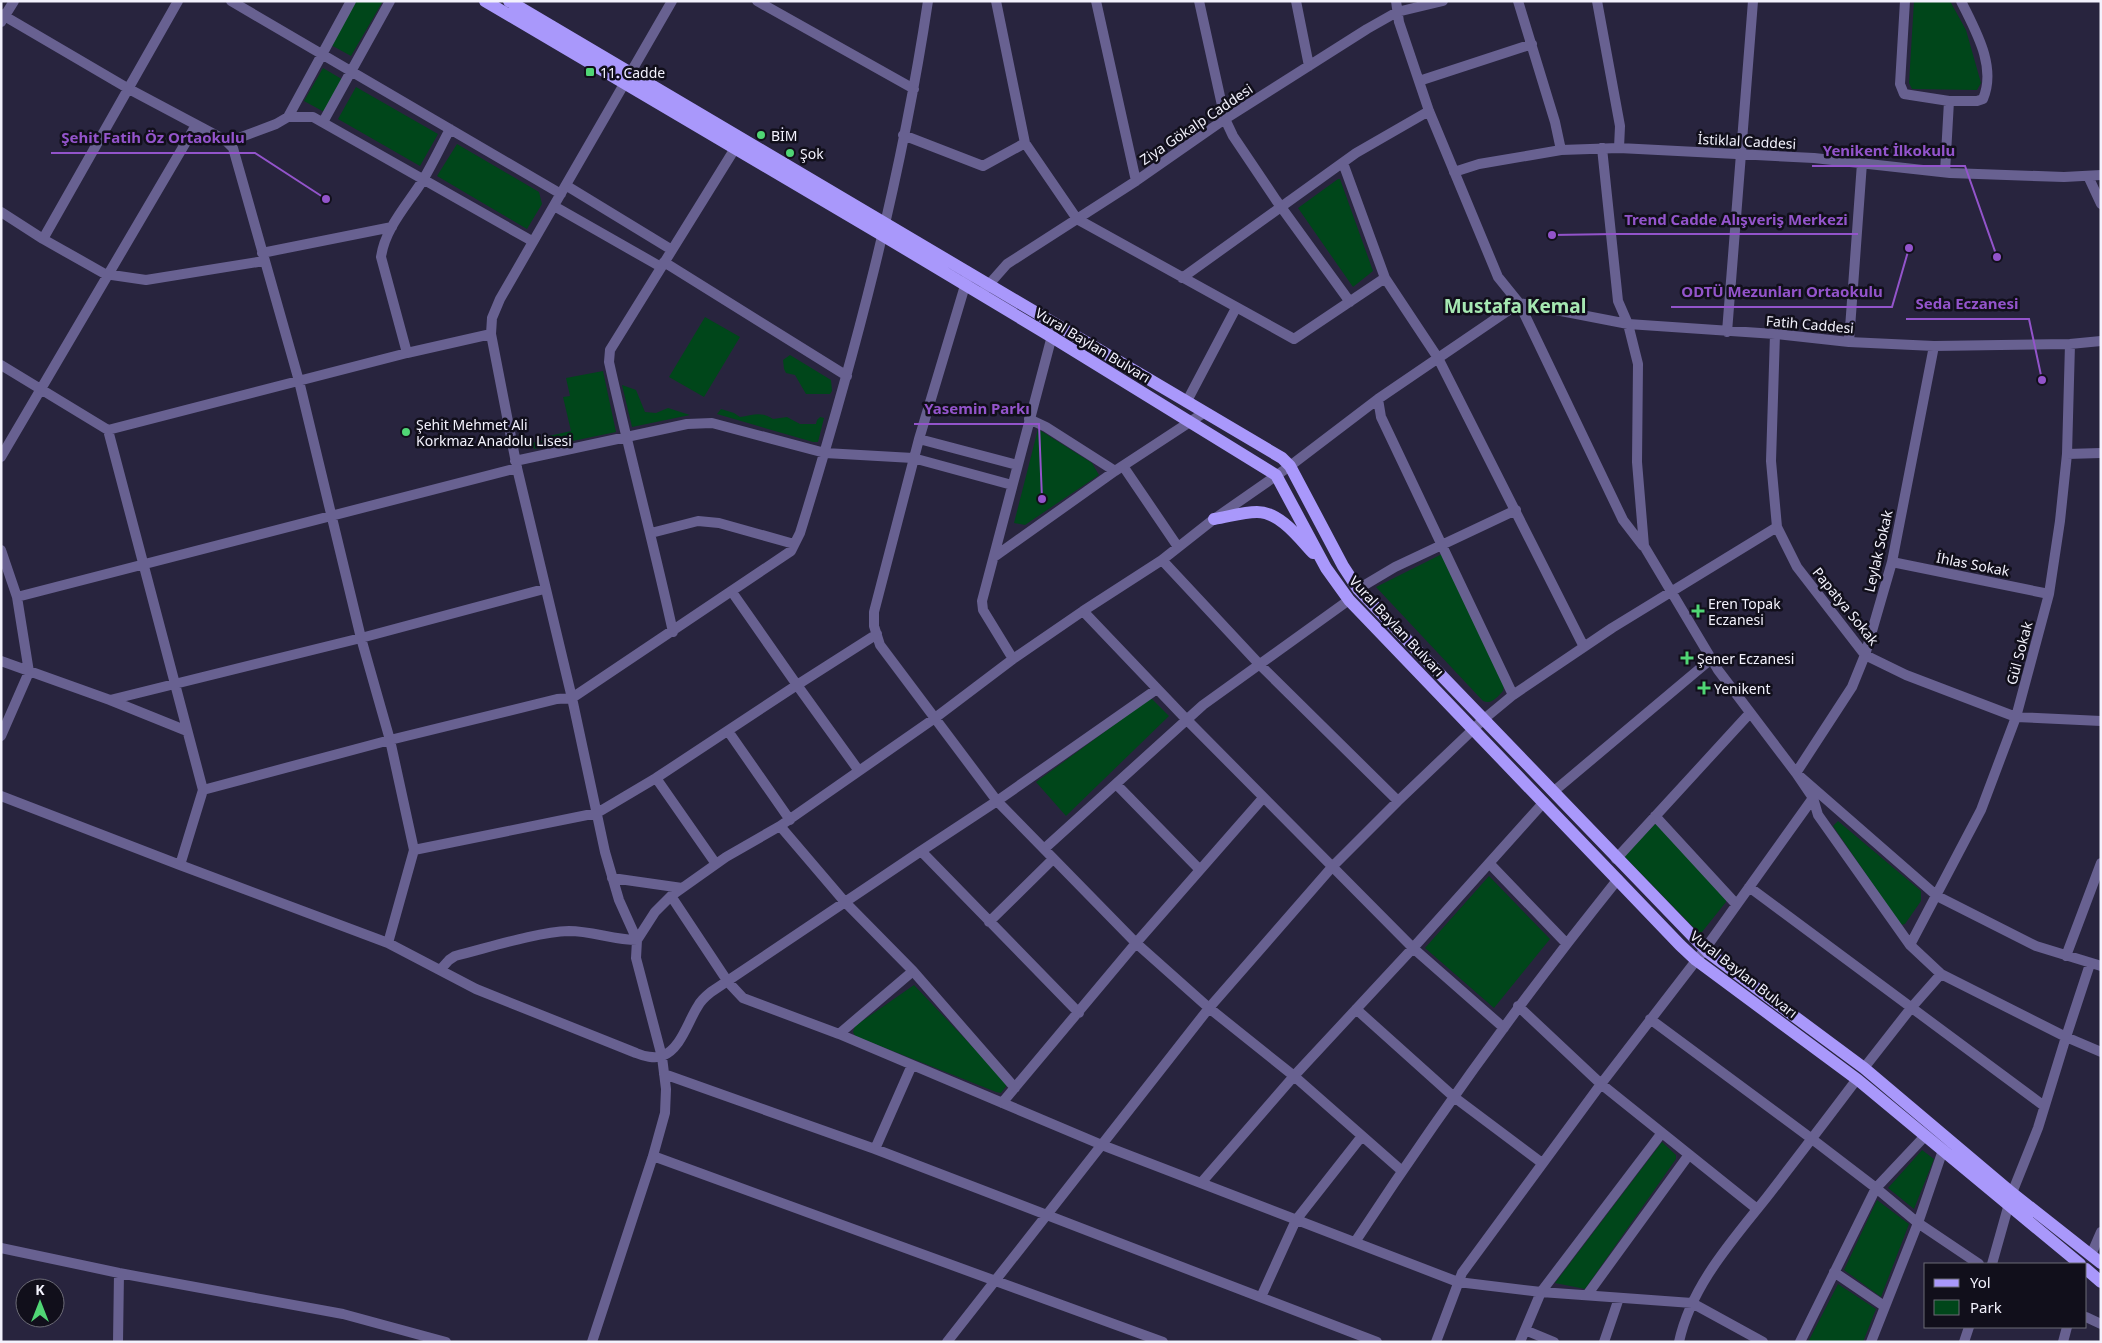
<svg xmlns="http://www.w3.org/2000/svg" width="2102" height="1343" font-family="'Noto Sans',sans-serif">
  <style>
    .green { fill: #00461a }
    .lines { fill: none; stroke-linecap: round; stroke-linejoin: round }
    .minor { stroke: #686191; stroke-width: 10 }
    .major { stroke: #a998fb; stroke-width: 12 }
    .poi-dot { fill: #50d675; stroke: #110f1b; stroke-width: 2 }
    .labels { text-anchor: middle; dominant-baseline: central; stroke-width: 5; stroke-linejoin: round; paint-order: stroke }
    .poi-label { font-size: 14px; fill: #f3f2fd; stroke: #110f1b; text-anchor: start }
    .street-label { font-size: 14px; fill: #f3f2fd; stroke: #110f1b }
    .district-label { font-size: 19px; font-weight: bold; fill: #a6e8b2; stroke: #110f1b }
    .leader { fill: none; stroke: #9354cb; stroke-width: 2 }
    .callout-dot { fill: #9354cb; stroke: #110f1b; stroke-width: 2 }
    .callout-label { font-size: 15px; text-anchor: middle; font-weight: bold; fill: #9354cb; stroke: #110f1b; stroke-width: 5; stroke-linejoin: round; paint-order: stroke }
  </style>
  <rect width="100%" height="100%" fill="#28243e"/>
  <path class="green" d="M 355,1 L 383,1 L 351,56 L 331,45 Z
    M 1914,1 L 1950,1 L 1966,30 L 1981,83 L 1977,90 L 1912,89 L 1909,83 Z
    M 323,68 L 345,81 L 326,113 L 304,101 Z
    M 356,87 L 438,134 L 420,166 L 338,119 Z
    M 457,144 L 539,192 L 542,204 L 527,229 L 437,176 Z
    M 1338,179 L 1340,179 L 1373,271 L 1353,287 L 1298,208 Z
    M 705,317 L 740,337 L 704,397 L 669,377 Z
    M 790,355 L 831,380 L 832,391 L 830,394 L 806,394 L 795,375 L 786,373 L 784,369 L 783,360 Z
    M 603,371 L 616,432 L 534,449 L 532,443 L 549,439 L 549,436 L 571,431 L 563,397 L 570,396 L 566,378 Z
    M 622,385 L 636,390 L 645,412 L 656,413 L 668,408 L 690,415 L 632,427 Z
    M 721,409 L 734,413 L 740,417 C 753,415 761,411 773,419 L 787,417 L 800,424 L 816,424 L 817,420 L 820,417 L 824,418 L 818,442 L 813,442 L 717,414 Z
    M 1038,429 L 1092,463 L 1099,475 L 1025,525 L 1014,523 Z
    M 1442,554 L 1504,685 L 1503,691 C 1497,697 1492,705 1483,701 L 1376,587 Z
    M 1151,698 L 1169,716 L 1066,816 L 1036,782 Z
    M 1838,821 L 1921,891 L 1921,901 L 1905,924 L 1901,925 L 1833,826 Z
    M 1655,824 L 1658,825 L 1726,898 L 1726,902 L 1702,932 L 1699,933 L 1624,856 Z
    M 1489,876 L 1550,939 L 1494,1008 L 1425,948 Z
    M 914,985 L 1008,1084 L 1001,1093 L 996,1092 L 855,1036 L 853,1032 L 855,1026 Z
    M 1662,1142 L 1676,1155 L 1676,1159 L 1585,1289 L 1555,1283 Z
    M 1922,1150 L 1934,1159 L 1914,1209 L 1888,1188 Z
    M 1877,1200 L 1909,1224 L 1881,1297 L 1844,1270 Z
    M 1838,1284 L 1876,1309 L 1863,1342 L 1808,1342 Z"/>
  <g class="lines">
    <path class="minor" d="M 231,1 L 561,194
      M 757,1 L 914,89
      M 996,1 L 1025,143
      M 1096,1 L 1136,181
      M 1199,1 L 1225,119 L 1233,136 L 1276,200 L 1350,302
      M 1296,1 L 1309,66
      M 1396,1 L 1399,22 L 1429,111 L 1498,277 L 1519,303 L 1623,520 L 1643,546
      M 1518,1 L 1555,122 L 1561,150
      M 1597,1 L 1620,126 L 1619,148
      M 1905,1 L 1900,84 L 1904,94 L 1949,101
      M 1,14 L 129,89 L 225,140 L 233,148 L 299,381 L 361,638 L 390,740 L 414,850 L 388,943
      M 1,22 L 14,1
      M 1419,81 L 1532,44
      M 288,117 L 313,117 L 532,241
      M 323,122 L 390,1
      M 903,135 L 983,166 L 1025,143 L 1077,219 L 1294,339 L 1385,278
      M 228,142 L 276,124 L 288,117 L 351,1
      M 1602,148 L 1618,301 L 1628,324 L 1638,364 L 1637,462 L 1644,546 L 1718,670 L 1796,773 L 1937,896 L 2036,946 L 2101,966
      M 1343,163 L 1385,278 L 1438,358 L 1584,647
      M 1454,172 L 1479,164 L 1561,150 L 1619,148 L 1814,158 L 1950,173 L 2064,177 L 2101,175
      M 1945,172 L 1949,101 L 1977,101 L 1983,99 C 1997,66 1975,30 1961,1
      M 2088,176 L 2101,204
      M 567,186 L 672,250
      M 554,206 L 661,267
      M 1,212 L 43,239 L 105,274 L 146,280 L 264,261
      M 43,239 L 178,1
      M 262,253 L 392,227
      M 664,262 L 847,376
      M 1182,278 L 1356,153 L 1429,111
      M 967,279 L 919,439 L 874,612 L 874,626 L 880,645 L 997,801 L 1136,943 L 1209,1008 L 1294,1076 L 1402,1171
      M 984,290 L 1007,264 L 1136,181 L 1225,119 L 1367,29 L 1397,12 L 1443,1
      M 1727,332 L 1753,1
      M 1775,334 L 1771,461 L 1777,527 L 1797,567 L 1865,655 L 1906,675 L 2016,717 L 2101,721
      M 1849,342 L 1862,163
      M 1934,346 L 1892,562 L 1865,655 L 1852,687 L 1796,773 L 1813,798 L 1818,815 L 1910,945 L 1941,974 L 2066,1037 L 2101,1052
      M 407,353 L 381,257 C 385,228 408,204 423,180 C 433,163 441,146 450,129
      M 1,365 L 108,430 L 407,353 L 491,334
      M 1378,399 L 1381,417 L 1513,695
      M 1187,401 L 1236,308
      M 1029,419 L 1046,427 L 1115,471
      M 108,430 L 203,790 L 180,865
      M 919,439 L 1017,465
      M 2067,454 L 2101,453
      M 1,457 L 196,125
      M 515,461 L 687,424 L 712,423 L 825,453 L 913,458 L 1012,485
      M 1123,466 L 1178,547
      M 651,533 L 698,521 L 719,523 L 794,544
      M 1,550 L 17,597 L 29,672 L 1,736
      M 994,557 L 1115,471 L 1205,412
      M 1162,560 L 1260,665 L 1398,801
      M 1892,562 L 2049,594
      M 1358,589 L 1395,567 L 1516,510
      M 17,597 L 517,468
      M 1083,611 L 1186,719 L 1413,948 L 1504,1028
      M 673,632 C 653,541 629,452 609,362 L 610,350 L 739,142
      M 1013,659 L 983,610 L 982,601 L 1053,332
      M 1,661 L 110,700 L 187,731
      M 110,700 L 361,638 L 544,589
      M 728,731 L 790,820
      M 859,771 L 797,685 L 877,634
      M 656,778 L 716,864
      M 1117,785 L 1200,870
      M 203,790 L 390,740 L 557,699 L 572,698 L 791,551 L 800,533 C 854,359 901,181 928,1
      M 1553,792 L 1710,660
      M 1,796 L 180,865 L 388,943 L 476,989 L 636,1053 C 643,1056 655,1059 662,1056 C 681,1049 688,1021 698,1006 C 701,1000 706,996 711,992 L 921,851
      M 1655,816 L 1736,904
      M 780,826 L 844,901 L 913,971 L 1015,1088
      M 1044,849 L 1203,705 L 1349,600
      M 414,850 L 597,813 L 656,778 L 797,685 L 732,592
      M 1616,859 L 1750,713
      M 1490,864 L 1566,943
      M 612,878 L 682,888
      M 1749,887 L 2044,1106
      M 671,896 L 728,982 L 743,998 L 839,1034 L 1102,1145 L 1458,1282 L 1541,1292 L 1692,1303 L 1763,1342
      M 989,922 L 1053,859
      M 1910,945 L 1981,810 L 2016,717 L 2049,594 L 2060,521 L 2067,454 L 2070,344
      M 2066,956 L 2101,863
      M 440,970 L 449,960 L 455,956 C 488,948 536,932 569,931 C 592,931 614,940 637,940 L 619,900 L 605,852 L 572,698 L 517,468 L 491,334 L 492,318 L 500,299 L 672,1
      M 1518,1006 L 1601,1084 L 1757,1209
      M 1356,1009 L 1454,1097 L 1542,1163
      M 1079,1013 L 921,851 L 997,801 L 1157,689
      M 1650,1019 L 1812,1139 L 1876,1188 L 1918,1223 L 1979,1264
      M 839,1034 L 913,971
      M 1864,1068 L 1911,1008 L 1941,974
      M 664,1074 L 875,1149 L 1377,1342
      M 1002,1103 L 1136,943 L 1263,798
      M 875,1149 L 912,1065
      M 653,1156 L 1163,1342
      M 1201,1183 L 1294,1076 L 1413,948 L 1544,802
      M 1355,1242 C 1437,1117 1524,996 1618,879
      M 1,1248 L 119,1273 L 343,1314 L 446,1342
      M 2091,1255 L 2101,1232
      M 1992,1264 L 2012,1193 L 2038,1128 L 2066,1037 L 2090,964
      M 1834,1272 L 1884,1306
      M 1587,1295 L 1688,1156
      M 1261,1297 L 1296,1220 L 1362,1136
      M 2086,1317 L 2101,1324
      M 1525,1330 L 1554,1342
      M 118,1342 L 119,1273
      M 592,1342 L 653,1156 L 665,1113 L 666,1089 L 662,1057 L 636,958 L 637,940 L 655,912 L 671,896 L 726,857 L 780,826 L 935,718 L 1013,659 L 1083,611 L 1162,560 L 1214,519 L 1290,466 L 1378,399 L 1519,303 L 1628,324 L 1775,334 L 1849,342 L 1934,346 L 2070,344 L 2101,341
      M 947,1342 L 1209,1008 L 1332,867 L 1398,801 L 1484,719 L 1513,695 L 1612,628 L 1777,527
      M 1436,1342 L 1462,1273 L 1601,1084 L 1705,949 L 1813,798
      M 1520,1342 L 1541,1292 L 1661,1134
      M 1604,1342 L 1619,1298
      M 1679,1342 C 1691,1286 1732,1241 1767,1197 C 1797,1158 1827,1119 1857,1079
      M 1800,1342 L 1876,1188 L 1925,1136
      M 1871,1342 L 1918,1223 L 1943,1150
      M 1964,1342 L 1969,1327
      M 2063,1342 L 2067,1327"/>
    <path class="major" d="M 485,1 L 882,235 L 1052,337 L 1276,475 L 1326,568 L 1349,600 L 1680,945 L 1696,960 L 1858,1080 L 2080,1264
      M 509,1 L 1282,458 L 1290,466 L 1343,566 L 1358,589 L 1709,953 L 1864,1068 L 2012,1193 L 2101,1263
      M 1214,519 C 1228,517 1242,512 1257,512 C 1280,512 1299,538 1313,553
      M 2086,1269 L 2101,1282"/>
  </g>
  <g class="poi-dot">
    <rect x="585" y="67" width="10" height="10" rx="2.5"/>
    <circle cx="761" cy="135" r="5"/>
    <circle cx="790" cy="153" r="5"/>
    <circle cx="406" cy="432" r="5"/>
    <path d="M1695.5 603.5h5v5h5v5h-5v5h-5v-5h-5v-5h5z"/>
    <path d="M1684.5 650.5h5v5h5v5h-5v5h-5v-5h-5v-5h5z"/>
    <path d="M1701.5 680.5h5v5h5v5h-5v5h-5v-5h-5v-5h5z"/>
  </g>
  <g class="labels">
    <g class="poi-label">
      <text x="600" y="72">11. Cadde</text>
      <text x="771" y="135">BİM</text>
      <text x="800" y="153">Şok</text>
      <text x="416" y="424">Şehit Mehmet Ali<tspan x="416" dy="16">Korkmaz Anadolu Lisesi</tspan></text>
      <text x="1708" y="603">Eren Topak<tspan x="1708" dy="16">Eczanesi</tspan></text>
      <text x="1697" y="658">Şener Eczanesi</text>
      <text x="1714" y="688">Yenikent</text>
    </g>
    <g class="street-label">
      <text transform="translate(1196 124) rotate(-34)">Ziya Gökalp Caddesi</text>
      <text transform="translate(1747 141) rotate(3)">İstiklal Caddesi</text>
      <text transform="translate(1810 324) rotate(5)">Fatih Caddesi</text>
      <text transform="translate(1093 345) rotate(31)">Vural Baylan Bulvarı</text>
      <text transform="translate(1878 551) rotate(-77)">Leylak Sokak</text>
      <text transform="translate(1973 564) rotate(11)">İhlas Sokak</text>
      <text transform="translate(1846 606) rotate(51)">Papatya Sokak</text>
      <text transform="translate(1397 626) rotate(47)">Vural Baylan Bulvarı</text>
      <text transform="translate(2019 653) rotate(-75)">Gül Sokak</text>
      <text transform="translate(1744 974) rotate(38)">Vural Baylan Bulvarı</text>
    </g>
    <g class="district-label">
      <text x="1515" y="306">Mustafa Kemal</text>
    </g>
  </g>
  <path class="leader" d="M326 199L255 153H51M1997 257L1965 166H1812M1552 235L1614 234H1858M1909 248L1892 307H1671M2042 380L2029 319H1906M1042 499L1039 424H914"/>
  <g class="callout-dot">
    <circle cx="326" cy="199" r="5"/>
    <circle cx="1997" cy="257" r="5"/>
    <circle cx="1552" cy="235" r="5"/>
    <circle cx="1909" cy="248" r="5"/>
    <circle cx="2042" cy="380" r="5"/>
    <circle cx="1042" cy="499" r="5"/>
  </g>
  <g class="callout-label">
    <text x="153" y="143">Şehit Fatih Öz Ortaokulu</text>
    <text x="1889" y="156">Yenikent İlkokulu</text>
    <text x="1736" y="225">Trend Cadde Alışveriş Merkezi</text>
    <text x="1782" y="297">ODTÜ Mezunları Ortaokulu</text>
    <text x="1967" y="309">Seda Eczanesi</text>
    <text x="977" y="414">Yasemin Parkı</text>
  </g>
  <rect width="2102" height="1343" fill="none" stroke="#f3f2fd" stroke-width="5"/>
  <rect x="1924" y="1263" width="162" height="65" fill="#110f1b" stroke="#6b6a75"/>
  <rect x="1934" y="1279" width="25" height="8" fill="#a998fb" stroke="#6b6a75"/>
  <text x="1970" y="1288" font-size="15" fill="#f3f2fd">Yol</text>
  <rect x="1934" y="1300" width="25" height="15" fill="#00461a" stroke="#6b6a75"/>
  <text x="1970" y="1313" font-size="15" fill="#f3f2fd">Park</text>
  <g transform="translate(40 1303)"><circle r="24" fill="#110f1b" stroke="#6b6a75"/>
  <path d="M0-4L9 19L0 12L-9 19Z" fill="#50d675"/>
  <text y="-8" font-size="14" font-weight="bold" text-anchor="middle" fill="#f3f2fd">K</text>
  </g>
</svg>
